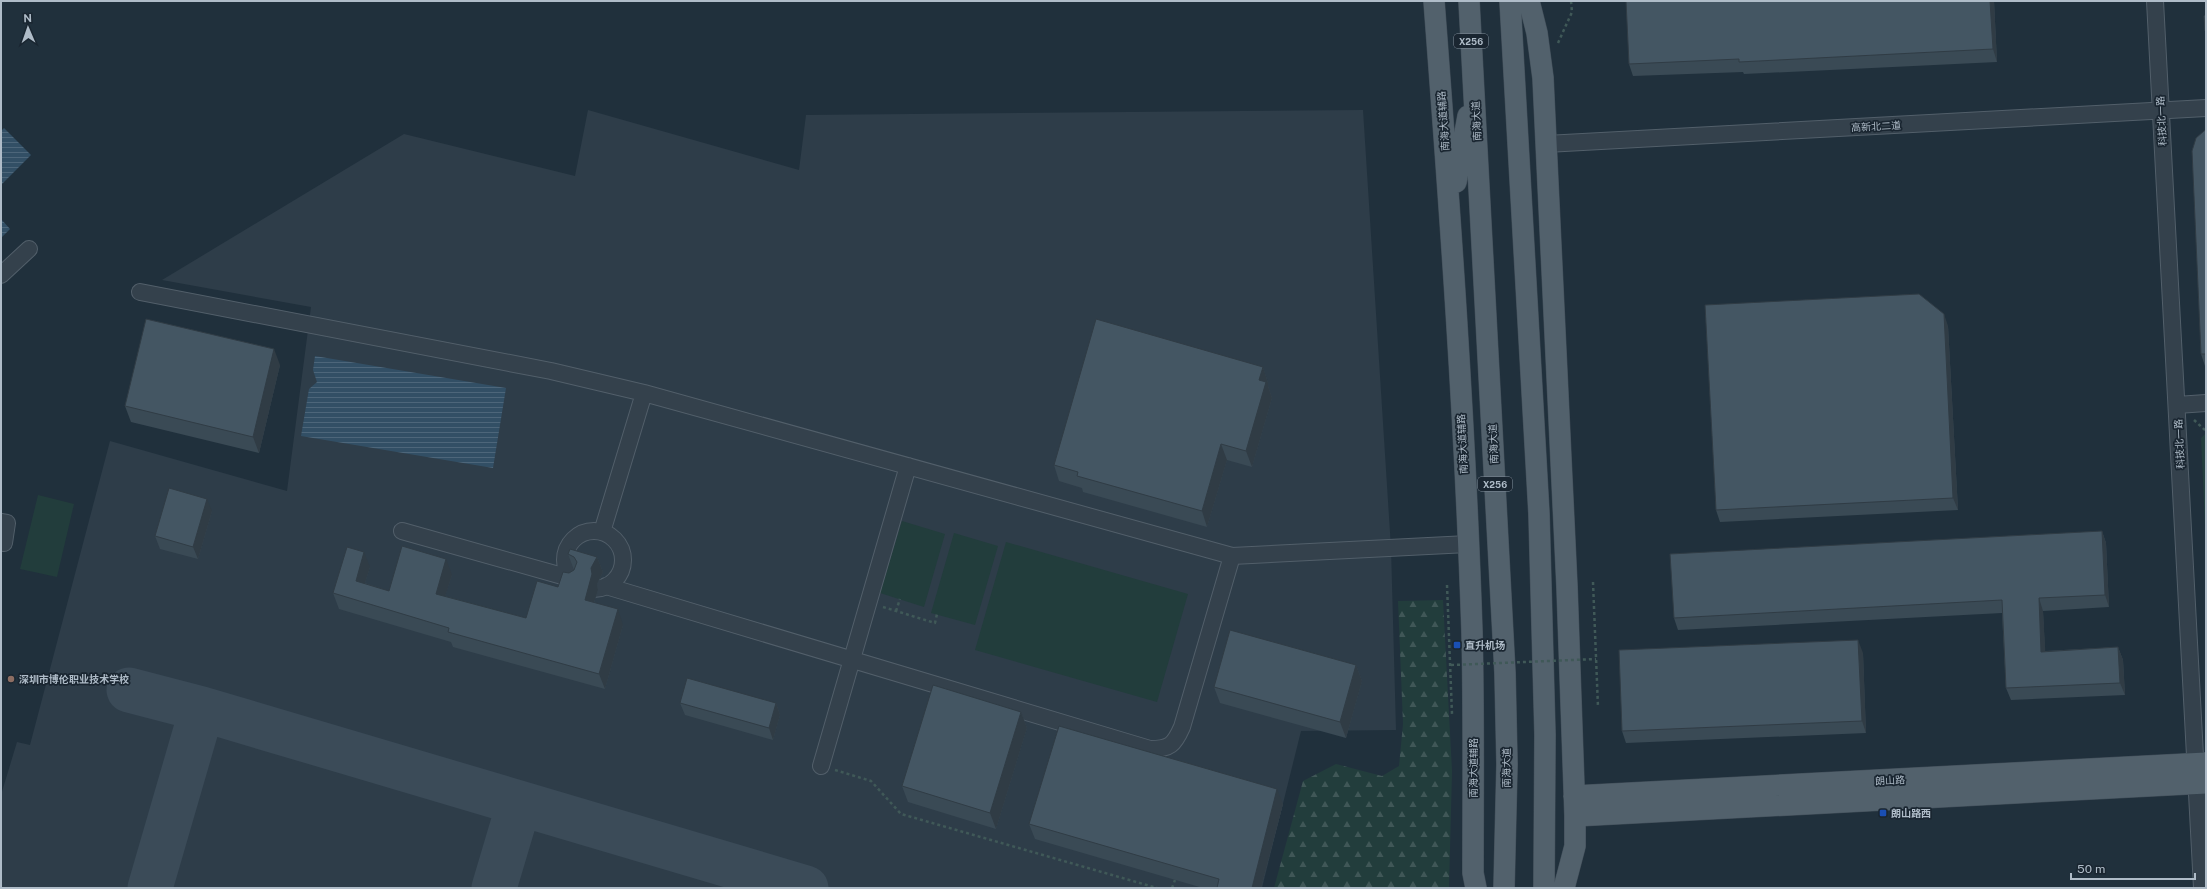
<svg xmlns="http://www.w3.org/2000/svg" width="2207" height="889" font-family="'Public Sans','Noto Sans SC',sans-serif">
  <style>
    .airport { fill: #2e3d49 }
    .forest { fill: url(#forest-firs) }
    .park { fill: #223d3c }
    .water { fill: url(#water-rules) }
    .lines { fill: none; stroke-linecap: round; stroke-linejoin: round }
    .taxiway { stroke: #3b4b58; stroke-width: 45 }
    .minor-casing { stroke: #525f6a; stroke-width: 18 }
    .major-casing { stroke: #404d58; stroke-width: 22 }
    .path { stroke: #405958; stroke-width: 2.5; stroke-dasharray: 3 3; stroke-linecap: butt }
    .minor { stroke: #34414c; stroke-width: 16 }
    .major { stroke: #52616c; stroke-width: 21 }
    .path-bridge { stroke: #405958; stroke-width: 2.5; stroke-dasharray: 3 3; stroke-linecap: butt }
    .wall { fill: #3a4a55 }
    .shaded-wall { fill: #303c45 }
    .building { fill: #445663; stroke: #303c45 }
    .transit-dot { fill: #1a4fb4; stroke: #1a2631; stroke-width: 1.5 }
    .education-dot { fill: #8d6e63; stroke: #1a2631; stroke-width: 1.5 }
    .labels { text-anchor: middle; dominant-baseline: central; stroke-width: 3.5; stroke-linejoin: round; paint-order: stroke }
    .shield { fill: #1a2631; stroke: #828f9b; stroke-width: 1 }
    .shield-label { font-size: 9px; font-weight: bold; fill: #afbcc8 }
    .street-label { font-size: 10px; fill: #afbcc8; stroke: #1a2631 }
    .poi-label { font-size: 10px; font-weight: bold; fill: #afbcc8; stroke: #1a2631; text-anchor: start }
  </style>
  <defs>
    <pattern id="forest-firs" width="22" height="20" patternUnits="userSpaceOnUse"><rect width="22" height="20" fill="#223d3c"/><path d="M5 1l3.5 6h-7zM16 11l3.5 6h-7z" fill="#405757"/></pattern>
    <pattern id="water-rules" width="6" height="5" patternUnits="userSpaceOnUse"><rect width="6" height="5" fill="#324f65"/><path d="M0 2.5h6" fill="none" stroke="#4d667a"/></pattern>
  </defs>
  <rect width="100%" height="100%" fill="#20303c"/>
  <path class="airport" d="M 588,110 L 799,170 L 806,115 L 1363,110 L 1391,548 L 1396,730 L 1301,731 L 1262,888 L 1,888 L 1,795 L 17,742 L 30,745 L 110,441 L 287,491 L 311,307 L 162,280 L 404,134 L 575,176 Z"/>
  <path class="forest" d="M 1443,600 L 1452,771 L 1449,888 L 1274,888 L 1303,781 L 1336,764 L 1382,776 L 1399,766 L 1403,724 L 1398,601 Z"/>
  <path class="park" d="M 2206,433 L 2206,548 L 2201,438 Z
    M 38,495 L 74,504 L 57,577 L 20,569 Z
    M 902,521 L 945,534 L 924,607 L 880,593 Z
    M 954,533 L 998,546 L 975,625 L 931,613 Z
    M 1006,542 L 1188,594 L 1157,702 L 975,650 Z"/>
  <path class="water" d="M 4,128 L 31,155 L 1,185 L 1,131 Z
    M 1,219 L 10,229 L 1,238 Z
    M 315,356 L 506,388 L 493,468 L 301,436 L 309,389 L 317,382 L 313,370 Z"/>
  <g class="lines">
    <path class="taxiway" d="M 129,690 L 202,709 L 806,888
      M 150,888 L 202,709
      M 494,888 L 519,804"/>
    <defs>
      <path id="minor" d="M 2155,1 L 2202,888
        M 1546,144 L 2206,108
        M 1,275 L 29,249
        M 140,292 L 551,371 L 644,393 L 1232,556 L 1468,544
        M 2177,405 L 2206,403
        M 1,522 L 7,523 L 4,543 L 1,542
        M 402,531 L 573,579
        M565 560a29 29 0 1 1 58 0a29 29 0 1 1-58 0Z
        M 602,532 L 644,393
        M 606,586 L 1150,749 C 1170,749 1174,745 1182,727 L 1232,556
        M 821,766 L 908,466"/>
      <path id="major" d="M 1434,1 C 1450,211 1465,421 1472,632 C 1474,712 1473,793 1473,873 L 1476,888
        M 1469,1 L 1505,673 L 1507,764 L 1504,888
        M 1510,1 L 1539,514 L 1545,735 L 1544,888
        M 1529,1 L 1537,33 L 1543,78 L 1567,587 L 1575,816 L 1575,846 L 1564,888
        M 1456,182 L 1468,116
        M 1574,796 L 2206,763
        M 1575,816 L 2206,783"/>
    </defs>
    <use href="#minor" class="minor-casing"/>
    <use href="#major" class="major-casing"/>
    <path class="path" d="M 1558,43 L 1572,12 L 1571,1
      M 2194,420 L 2206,431
      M 1593,582 L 1598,707
      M 1447,585 L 1452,714
      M 883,607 L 935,623 L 937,614
      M 896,611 L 900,599
      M 835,770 L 871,781 L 901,814 L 1157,888
      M 1172,888 L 1175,880"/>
    <use href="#minor" class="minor"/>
    <use href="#major" class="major"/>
    <path class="path-bridge" d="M 1451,665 L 1596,659"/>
  </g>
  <path class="wall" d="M 1994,1 L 1997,62 L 1744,74 L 1743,72 L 1633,76 L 1629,64 Z
    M 2206,130 L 2206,366 L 2205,366 L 2201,354 Z
    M 1948,326 L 1958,510 L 1720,522 L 1716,510 Z
    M 280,365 L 259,453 L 131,422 L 125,406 Z
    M 1263,367 L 1268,383 L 1268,386 L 1272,398 L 1252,467 L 1227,460 L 1207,527 L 1083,492 L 1082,488 L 1059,481 L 1054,465 Z
    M 212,511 L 198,559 L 160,549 L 155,536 Z
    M 2102,531 L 2106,543 L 2109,607 L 2043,611 L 2045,651 L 2118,647 L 2123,660 L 2125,695 L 2011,700 L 2006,688 L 2002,613 L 1678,630 L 1674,618 Z
    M 568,554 L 597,557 L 603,572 L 597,584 L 598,590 L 594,603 L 623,625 L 605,689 L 453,647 L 451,642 L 339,609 L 333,593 L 370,567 L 365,583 L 389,591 L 452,575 L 445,596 L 526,618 L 558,587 L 569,573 L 574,570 Z
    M 1863,653 L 1866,733 L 1626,743 L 1622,731 Z
    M 1356,665 L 1362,681 L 1346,738 L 1220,703 L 1214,687 Z
    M 680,703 L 776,703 L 780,715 L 773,740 L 685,715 Z
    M 1021,712 L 1027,728 L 996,829 L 908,802 L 902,786 Z
    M 1283,804 L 1261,888 L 1203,888 L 1035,839 L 1029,824 Z"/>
  <path class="shaded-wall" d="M 1990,1 L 1994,1 L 1997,62 L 1993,49 Z
    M 1944,314 L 1948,326 L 1958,510 L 1953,498 Z
    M 274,349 L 280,365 L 259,453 L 253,437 Z
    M 1263,367 L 1268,383 L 1268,386 L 1272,398 L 1252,467 L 1246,451 L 1259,380 Z
    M 1221,444 L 1227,460 L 1207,527 L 1202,511 Z
    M 207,499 L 212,511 L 198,559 L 193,547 Z
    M 2102,531 L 2106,543 L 2109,607 L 2105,595 Z
    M 364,552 L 370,567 L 361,596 L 356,581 Z
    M 597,557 L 603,572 L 597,584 L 598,590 L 590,615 L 585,600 L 591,568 Z
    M 446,559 L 452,575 L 441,609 L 436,594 Z
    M 2039,598 L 2043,611 L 2046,664 L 2041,652 Z
    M 618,609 L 623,625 L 605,689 L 599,674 Z
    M 1858,640 L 1863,653 L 1866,733 L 1862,721 Z
    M 2118,647 L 2123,660 L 2125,695 L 2120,683 Z
    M 1356,665 L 1362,681 L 1346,738 L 1340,722 Z
    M 776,703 L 780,715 L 773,740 L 769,728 Z
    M 1021,712 L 1027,728 L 996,829 L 990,813 Z
    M 1277,789 L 1283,804 L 1261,888 L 1252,888 Z"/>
  <path class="building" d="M 1626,1 L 1990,1 L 1993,49 L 1739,62 L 1739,59 L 1629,64 Z
    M 2206,14 L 2206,31 L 2205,31 L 2204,16 Z
    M 2206,130 L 2206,354 L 2201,354 L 2192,151 L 2196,138 L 2204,131 Z
    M 1919,294 L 1944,314 L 1953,498 L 1716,510 L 1705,305 Z
    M 146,319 L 274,349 L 253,437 L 125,406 Z
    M 1096,319 L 1263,367 L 1259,380 L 1266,382 L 1246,451 L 1221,444 L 1202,511 L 1077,476 L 1078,472 L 1054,465 Z
    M 169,488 L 207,499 L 193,547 L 155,536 Z
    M 2102,531 L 2105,595 L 2039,598 L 2041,652 L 2118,647 L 2120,683 L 2006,688 L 2002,600 L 1674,618 L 1670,554 Z
    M 402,546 L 446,559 L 436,594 L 526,618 L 537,581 L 558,587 L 563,572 L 569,573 L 574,570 L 577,562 L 574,557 L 568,554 L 570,549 L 597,557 L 591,568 L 592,574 L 585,600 L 618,609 L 599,674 L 448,632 L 449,628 L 333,593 L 347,547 L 364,552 L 356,581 L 389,591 Z
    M 1230,630 L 1356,665 L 1340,722 L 1214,687 Z
    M 1858,640 L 1862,721 L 1622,731 L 1619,650 Z
    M 687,678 L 776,703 L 769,728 L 680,703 Z
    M 933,685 L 1021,712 L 990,813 L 902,786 Z
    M 1059,726 L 1277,789 L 1252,888 L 1217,888 L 1219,879 L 1029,824 Z"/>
  <g class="transit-dot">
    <rect x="1453" y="641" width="8" height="8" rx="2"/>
    <rect x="1879" y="809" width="8" height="8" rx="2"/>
  </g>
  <circle class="education-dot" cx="11" cy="679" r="4"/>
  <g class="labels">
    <g class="shield">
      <rect x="1454" y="34" width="34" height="14" rx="3"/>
      <rect x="1478" y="477" width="34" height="14" rx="3"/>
    </g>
    <g class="shield-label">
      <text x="1471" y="41">X256</text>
      <text x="1495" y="484">X256</text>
    </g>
    <g class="street-label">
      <text transform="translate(1443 121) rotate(-94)">南海大道辅路</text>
      <text transform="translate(1476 121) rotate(-93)">南海大道</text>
      <text transform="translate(2161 121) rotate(-93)">科技北一路</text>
      <text transform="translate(1876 126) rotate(-3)">高新北二道</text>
      <text transform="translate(1462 444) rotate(-93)">南海大道辅路</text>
      <text transform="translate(1493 444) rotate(-93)">南海大道</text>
      <text transform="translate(2179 444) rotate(-93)">科技北一路</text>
      <text transform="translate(1473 768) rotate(-90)">南海大道辅路</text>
      <text transform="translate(1506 768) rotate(-90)">南海大道</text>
      <text transform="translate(1890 780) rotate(-3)">朗山路</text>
    </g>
    <g class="poi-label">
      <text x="1465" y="645">直升机场</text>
      <text x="19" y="679">深圳市博伦职业技术学校</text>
      <text x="1891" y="813">朗山路西</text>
    </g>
  </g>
  <rect width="2207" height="889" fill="none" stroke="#afbcc8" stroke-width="4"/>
  <g transform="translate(28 28) rotate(358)" stroke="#1a2631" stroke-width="3" paint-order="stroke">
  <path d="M0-3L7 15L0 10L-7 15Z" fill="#afbcc8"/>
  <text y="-6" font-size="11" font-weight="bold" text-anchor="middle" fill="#afbcc8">N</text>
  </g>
  <path d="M2071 873v6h124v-6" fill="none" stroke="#afbcc8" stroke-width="2"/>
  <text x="2077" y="873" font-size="12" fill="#afbcc8" stroke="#1a2631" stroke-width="3" paint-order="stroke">50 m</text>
</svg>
